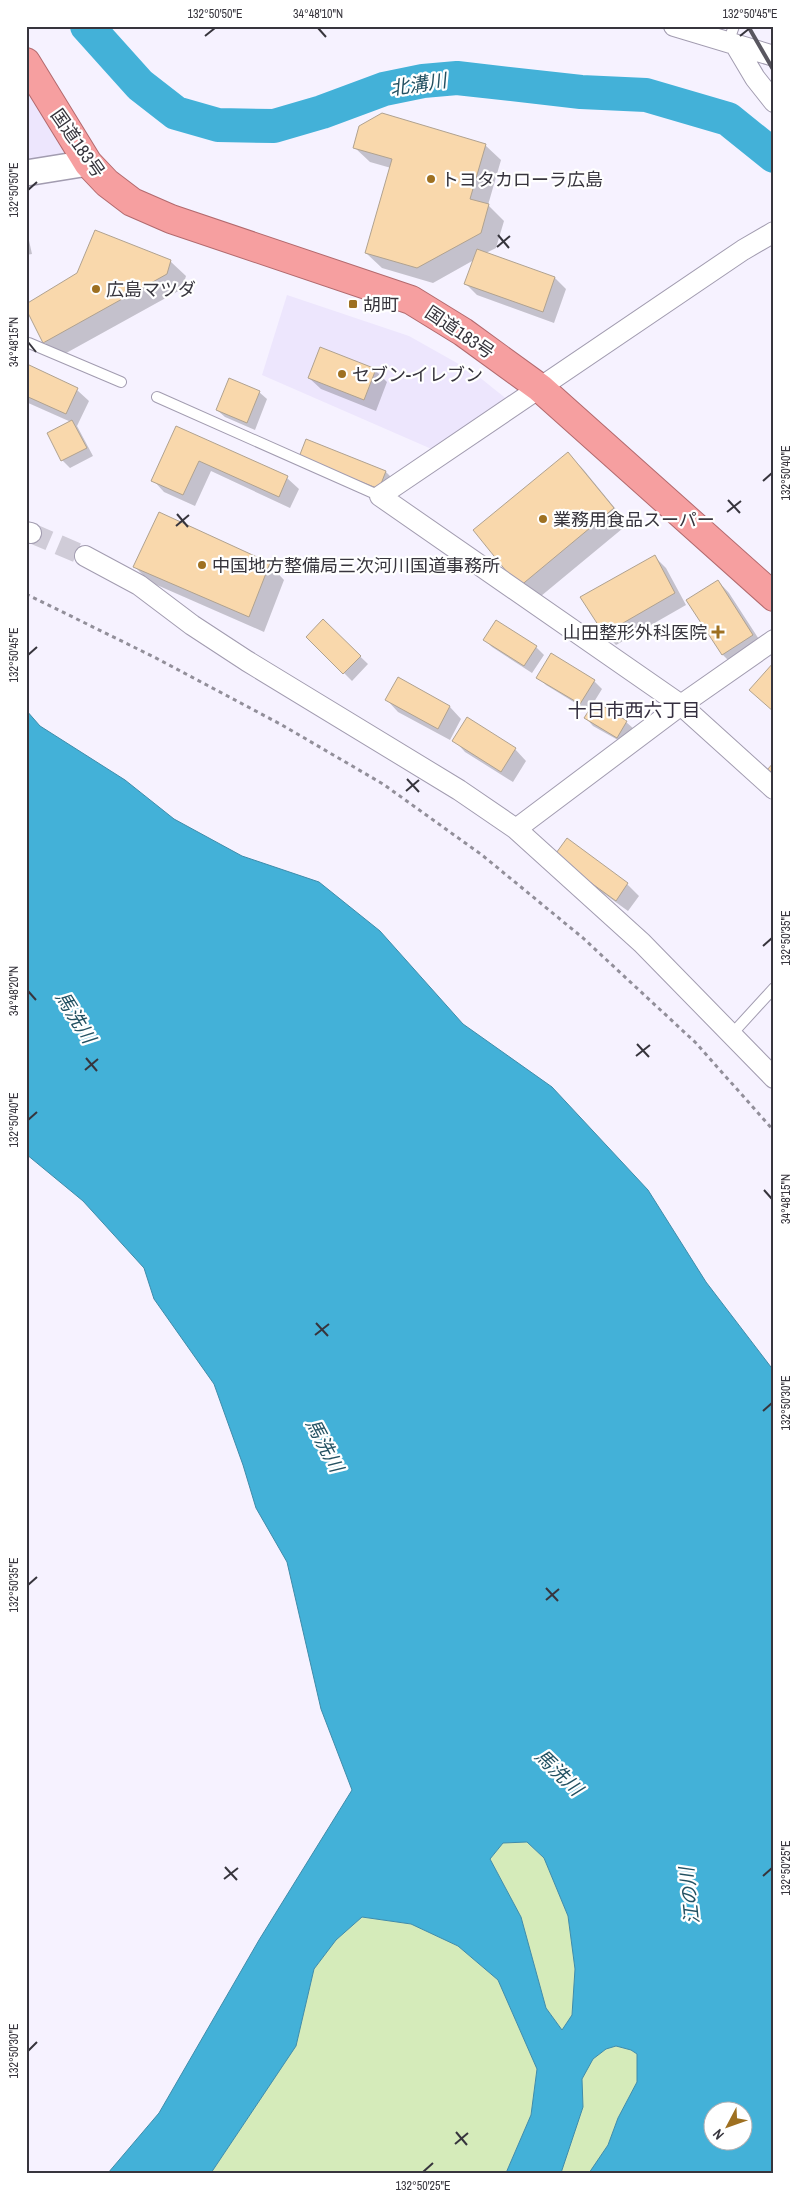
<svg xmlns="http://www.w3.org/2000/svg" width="800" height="2199" font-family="'Archivo Narrow','Noto Sans JP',sans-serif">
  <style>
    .built { fill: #ede6fd }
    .green { fill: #d5ebba }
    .water { fill: #43b1d8; stroke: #3f8caa; fill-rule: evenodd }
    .shadow { fill: #0003 }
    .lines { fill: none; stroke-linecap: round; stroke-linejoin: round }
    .river { stroke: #43b1d8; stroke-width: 34 }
    .building { fill: #f9d8ac; stroke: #b0a290 }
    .minor-tunnel { stroke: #d0ccd8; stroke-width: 20; stroke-dasharray: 20 10; stroke-linecap: butt }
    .service-casing { stroke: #a29cb0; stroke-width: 12 }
    .minor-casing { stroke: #a29cb0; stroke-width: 22 }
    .tertiary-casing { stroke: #a29cb0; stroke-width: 28 }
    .trunk-casing { stroke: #b26a6e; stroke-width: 30 }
    .path { stroke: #928f9a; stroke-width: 3; stroke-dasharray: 4 4; stroke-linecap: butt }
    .service { stroke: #fff; stroke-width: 10 }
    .minor { stroke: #fff; stroke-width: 20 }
    .tertiary { stroke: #fff; stroke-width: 25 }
    .trunk { stroke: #f69fa0; stroke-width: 28 }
    .rail { stroke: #595760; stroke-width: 4 }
    .ticks { fill: none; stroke: #37353d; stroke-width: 2 }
    .poi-dot { fill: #9e7021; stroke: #fff; stroke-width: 2 }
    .labels { text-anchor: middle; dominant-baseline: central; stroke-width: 4.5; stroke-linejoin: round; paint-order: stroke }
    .street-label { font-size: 18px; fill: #37353d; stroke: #fff }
    .poi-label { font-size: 18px; fill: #37353d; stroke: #fff; text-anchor: start }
    .water-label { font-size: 19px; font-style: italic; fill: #235162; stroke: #fff }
    .neighbourhood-label { font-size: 19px; fill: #332d3e; stroke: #fff }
    .neatline { fill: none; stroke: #37353d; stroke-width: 2 }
    .ticks-label { font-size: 12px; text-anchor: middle; fill: #37353d }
  </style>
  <rect width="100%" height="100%" fill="#f6f2ff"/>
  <path class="built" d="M 26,80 L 72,161 L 26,169 Z
    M 287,295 L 409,336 L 473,372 L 514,405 L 443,454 L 262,375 Z"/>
  <path class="green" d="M 527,1842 L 544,1858 L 568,1916 L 575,1969 L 572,2015 L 562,2030 L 546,2008 L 521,1917 L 490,1859 L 503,1843 Z
    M 362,1917 L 411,1924 L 458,1946 L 498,1980 L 537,2069 L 531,2115 L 506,2173 L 211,2173 L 296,2046 L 314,1969 L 336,1940 Z
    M 616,2046 L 631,2050 L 637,2054 L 637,2082 L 618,2118 L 608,2145 L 593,2169 L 589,2173 L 561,2173 L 583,2107 L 582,2079 L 593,2059 L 606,2049 Z"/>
  <path class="water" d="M 26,710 L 40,726 L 125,780 L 174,819 L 242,856 L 319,882 L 380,931 L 463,1024 L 552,1087 L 648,1190 L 706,1282 L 774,1371 L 774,2173 L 589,2173 L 608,2145 L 618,2118 L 637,2082 L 637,2054 L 631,2050 L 616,2046 L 606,2049 L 593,2059 L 582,2079 L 583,2107 L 561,2173 L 506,2173 L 531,2115 L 537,2069 L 498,1980 L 458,1946 L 411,1924 L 362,1917 L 336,1940 L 314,1969 L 296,2046 L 211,2173 L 108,2173 L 159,2113 L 259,1940 L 352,1790 L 321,1709 L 287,1562 L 256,1508 L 243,1465 L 214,1384 L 154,1299 L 144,1268 L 83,1201 L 26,1154 ZM 527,1842 L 544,1858 L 568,1916 L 575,1969 L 572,2015 L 562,2030 L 546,2008 L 521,1917 L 490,1859 L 503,1843 ZM 712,2112 L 742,2112 L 742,2142 L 712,2142 Z"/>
  <path class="shadow" d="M 485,145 L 501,160 L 488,205 L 504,221 L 496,248 L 486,253 L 555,278 L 566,289 L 554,323 L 477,295 L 466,284 L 474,260 L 433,283 L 382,268 L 366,253 L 391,168 L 370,162 L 354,147 Z
    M 26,227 L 32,254 L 26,255 Z
    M 170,261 L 186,276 L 182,289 L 59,357 L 44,342 Z
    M 28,366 L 77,390 L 89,401 L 77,426 L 93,456 L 70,468 L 62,460 L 71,422 L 26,402 Z
    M 375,370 L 387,382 L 376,411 L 321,389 L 309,378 Z
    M 259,392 L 267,399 L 255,430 L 225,417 L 217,410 Z
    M 177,427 L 287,478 L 299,489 L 290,508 L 211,471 L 195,506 L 164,492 L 153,480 Z
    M 568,454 L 583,469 L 628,524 L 535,601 L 520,586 Z
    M 312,468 L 386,472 L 397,483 L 391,500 Z
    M 655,557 L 666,568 L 686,605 L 616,645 L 605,633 Z
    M 269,564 L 284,580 L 264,632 L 150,582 L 135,567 Z
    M 718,581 L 729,593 L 764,647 L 734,666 L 723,655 L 688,600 Z
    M 323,621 L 368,664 L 352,681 L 308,637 Z
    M 485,640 L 536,647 L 544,655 L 532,673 L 492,647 Z
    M 538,677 L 594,681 L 602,689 L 594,702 L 626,722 L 634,729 L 625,744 L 593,726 L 586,718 L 590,712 L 546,685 Z
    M 398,679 L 450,707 L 461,719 L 450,740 L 398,712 L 387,700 Z
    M 454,740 L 515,749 L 526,761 L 513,782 L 465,752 Z
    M 567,840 L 627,884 L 639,896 L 628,911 L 567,867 Z"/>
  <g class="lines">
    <path class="river" d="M 87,26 L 140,85 L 176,113 L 218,125 L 274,126 L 322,112 L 384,89 L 423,81 L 457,78 L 581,92 L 646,95 L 728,119 L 774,156"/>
  </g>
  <path class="building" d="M 382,113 L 486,144 L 470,199 L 489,204 L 481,233 L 417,268 L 365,253 L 392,159 L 353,148 L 359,126 Z
    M 95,230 L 171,260 L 167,274 L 43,343 L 26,309 L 26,304 L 77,273 Z
    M 477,249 L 555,277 L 543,312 L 464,284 Z
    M 320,347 L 376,369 L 364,400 L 308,378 Z
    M 27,364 L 78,388 L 66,414 L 26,396 Z
    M 229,378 L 260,391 L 247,423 L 216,410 Z
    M 72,420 L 87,448 L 61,461 L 47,433 Z
    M 176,426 L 288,476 L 279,497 L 199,461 L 183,495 L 151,481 Z
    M 306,439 L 386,471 L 379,489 L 299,457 Z
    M 568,452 L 614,508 L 519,587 L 473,530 Z
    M 159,512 L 270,563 L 249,617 L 133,567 Z
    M 655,555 L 675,593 L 604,634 L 580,597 Z
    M 718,580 L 753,635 L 722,655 L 686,600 Z
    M 323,619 L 361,656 L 343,674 L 306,637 Z
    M 496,620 L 537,646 L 524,666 L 483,640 Z
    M 551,653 L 595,680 L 580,704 L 536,678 Z
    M 774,662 L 774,712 L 749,690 Z
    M 398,677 L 450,706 L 438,729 L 385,700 Z
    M 595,701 L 627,721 L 617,738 L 584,718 Z
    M 467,717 L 516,748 L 501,772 L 452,741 Z
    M 774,762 L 774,776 L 767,770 Z
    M 567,838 L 628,883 L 616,901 L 554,856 Z"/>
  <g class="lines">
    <path class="minor-tunnel" d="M 31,533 L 85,556"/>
    <defs>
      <path id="service" d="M 728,43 L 734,26
        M 26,344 L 29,343 L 121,382
        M 157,397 L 380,496
        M 731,1035 L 774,988"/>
      <path id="minor" d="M 674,26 L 774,56
        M 736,46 L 755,78 L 774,102
        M 774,232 L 743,250 L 380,496 L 681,705 L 774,789
        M 26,532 L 31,533
        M 85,556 L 139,585 L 192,625 L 247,661 L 459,790 L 516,829 L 642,943 L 774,1078
        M 516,829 L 681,705 L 774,640"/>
      <path id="tertiary" d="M 26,173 L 88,163"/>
      <path id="trunk" d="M 26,62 L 88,163 L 107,183 L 132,202 L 171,219 L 411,300 L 463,332 L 540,388 L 774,597"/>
    </defs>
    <use href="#service" class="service-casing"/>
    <use href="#minor" class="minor-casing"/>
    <use href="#tertiary" class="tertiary-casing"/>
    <use href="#trunk" class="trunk-casing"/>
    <path class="path" d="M 26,594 L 154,657 L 282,725 L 383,784 L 482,855 L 583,938 L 696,1043 L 774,1131"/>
    <use href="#service" class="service"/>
    <use href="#minor" class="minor"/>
    <use href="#tertiary" class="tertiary"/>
    <use href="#trunk" class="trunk"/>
    <path class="rail" d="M 748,26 L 774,71"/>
  </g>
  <path class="ticks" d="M 318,28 L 326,37M 205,36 L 215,28M 740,36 L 750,28M 28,190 L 37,182M 498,235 L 509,248M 497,247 L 510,236M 28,342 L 36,352M 763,481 L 772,473M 728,500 L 740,513M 727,512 L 741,501M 177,514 L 188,527M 176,526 L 189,515M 28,655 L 37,647M 407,779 L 419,792M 406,791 L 419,780M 763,946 L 772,938M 28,991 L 36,1000M 637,1044 L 649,1057M 636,1056 L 650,1045M 86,1058 L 97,1071M 85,1070 L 98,1059M 28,1120 L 37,1112M 764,1190 L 772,1199M 316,1323 L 328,1336M 315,1335 L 329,1324M 763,1411 L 772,1403M 28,1585 L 37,1577M 546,1588 L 558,1601M 546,1600 L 559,1589M 225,1867 L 237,1880M 763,1876 L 772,1868M 224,1879 L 238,1868M 28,2051 L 37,2042M 456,2132 L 467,2145M 455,2144 L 468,2133M 423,2172 L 433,2163"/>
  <g class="poi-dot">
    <circle cx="431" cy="179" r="5"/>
    <circle cx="96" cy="289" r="5"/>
    <rect x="348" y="299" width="10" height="10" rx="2.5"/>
    <circle cx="342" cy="374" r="5"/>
    <circle cx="543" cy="519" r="5"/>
    <circle cx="202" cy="565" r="5"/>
    <path d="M715.5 624.5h5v5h5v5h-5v5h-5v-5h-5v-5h5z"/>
  </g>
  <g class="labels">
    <g class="street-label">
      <text transform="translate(78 143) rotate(55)">国道183号</text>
      <text transform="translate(460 332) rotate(34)">国道183号</text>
    </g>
    <g class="poi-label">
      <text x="441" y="179">トヨタカローラ広島</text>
      <text x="106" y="289">広島マツダ</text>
      <text x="363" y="304">胡町</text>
      <text x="352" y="374">セブン-イレブン</text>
      <text x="553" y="519">業務用食品スーパー</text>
      <text x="212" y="565">中国地方整備局三次河川国道事務所</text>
      <text x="707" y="632" text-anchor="end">山田整形外科医院</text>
    </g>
    <g class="water-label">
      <text transform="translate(418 84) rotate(-9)">北溝川</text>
      <text transform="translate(76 1017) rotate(58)">馬洗川</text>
      <text transform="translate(325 1445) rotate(62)">馬洗川</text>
      <text transform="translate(559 1772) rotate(44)">馬洗川</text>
      <text transform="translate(689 1896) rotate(-96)">江の川</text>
    </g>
    <g class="neighbourhood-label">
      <text x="634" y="710">十日市西六丁目</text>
    </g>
  </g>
  <rect width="800" height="2199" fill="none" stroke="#ffffff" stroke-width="55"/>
  <g transform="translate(728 2126) rotate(229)"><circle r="24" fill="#ffffff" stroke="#afaeb1"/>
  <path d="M0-4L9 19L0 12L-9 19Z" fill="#9e7021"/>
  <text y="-8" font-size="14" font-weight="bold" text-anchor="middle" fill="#37353d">N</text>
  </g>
  <rect x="28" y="28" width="744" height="2144" class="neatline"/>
  <g class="ticks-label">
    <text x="215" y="18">132°50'50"E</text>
    <text x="318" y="18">34°48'10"N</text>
    <text x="750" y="18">132°50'45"E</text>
    <text transform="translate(14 190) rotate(-90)" y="4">132°50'50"E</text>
    <text transform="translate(14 342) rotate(-90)" y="4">34°48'15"N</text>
    <text transform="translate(786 473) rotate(-90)" y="4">132°50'40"E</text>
    <text transform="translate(14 655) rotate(-90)" y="4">132°50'45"E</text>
    <text transform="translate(786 938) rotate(-90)" y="4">132°50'35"E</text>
    <text transform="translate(14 991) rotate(-90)" y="4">34°48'20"N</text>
    <text transform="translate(14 1120) rotate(-90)" y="4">132°50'40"E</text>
    <text transform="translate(786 1199) rotate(-90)" y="4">34°48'15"N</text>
    <text transform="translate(786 1403) rotate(-90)" y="4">132°50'30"E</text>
    <text transform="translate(14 1585) rotate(-90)" y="4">132°50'35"E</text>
    <text transform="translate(786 1868) rotate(-90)" y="4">132°50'25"E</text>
    <text transform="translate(14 2051) rotate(-90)" y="4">132°50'30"E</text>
    <text x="423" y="2190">132°50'25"E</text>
  </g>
</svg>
